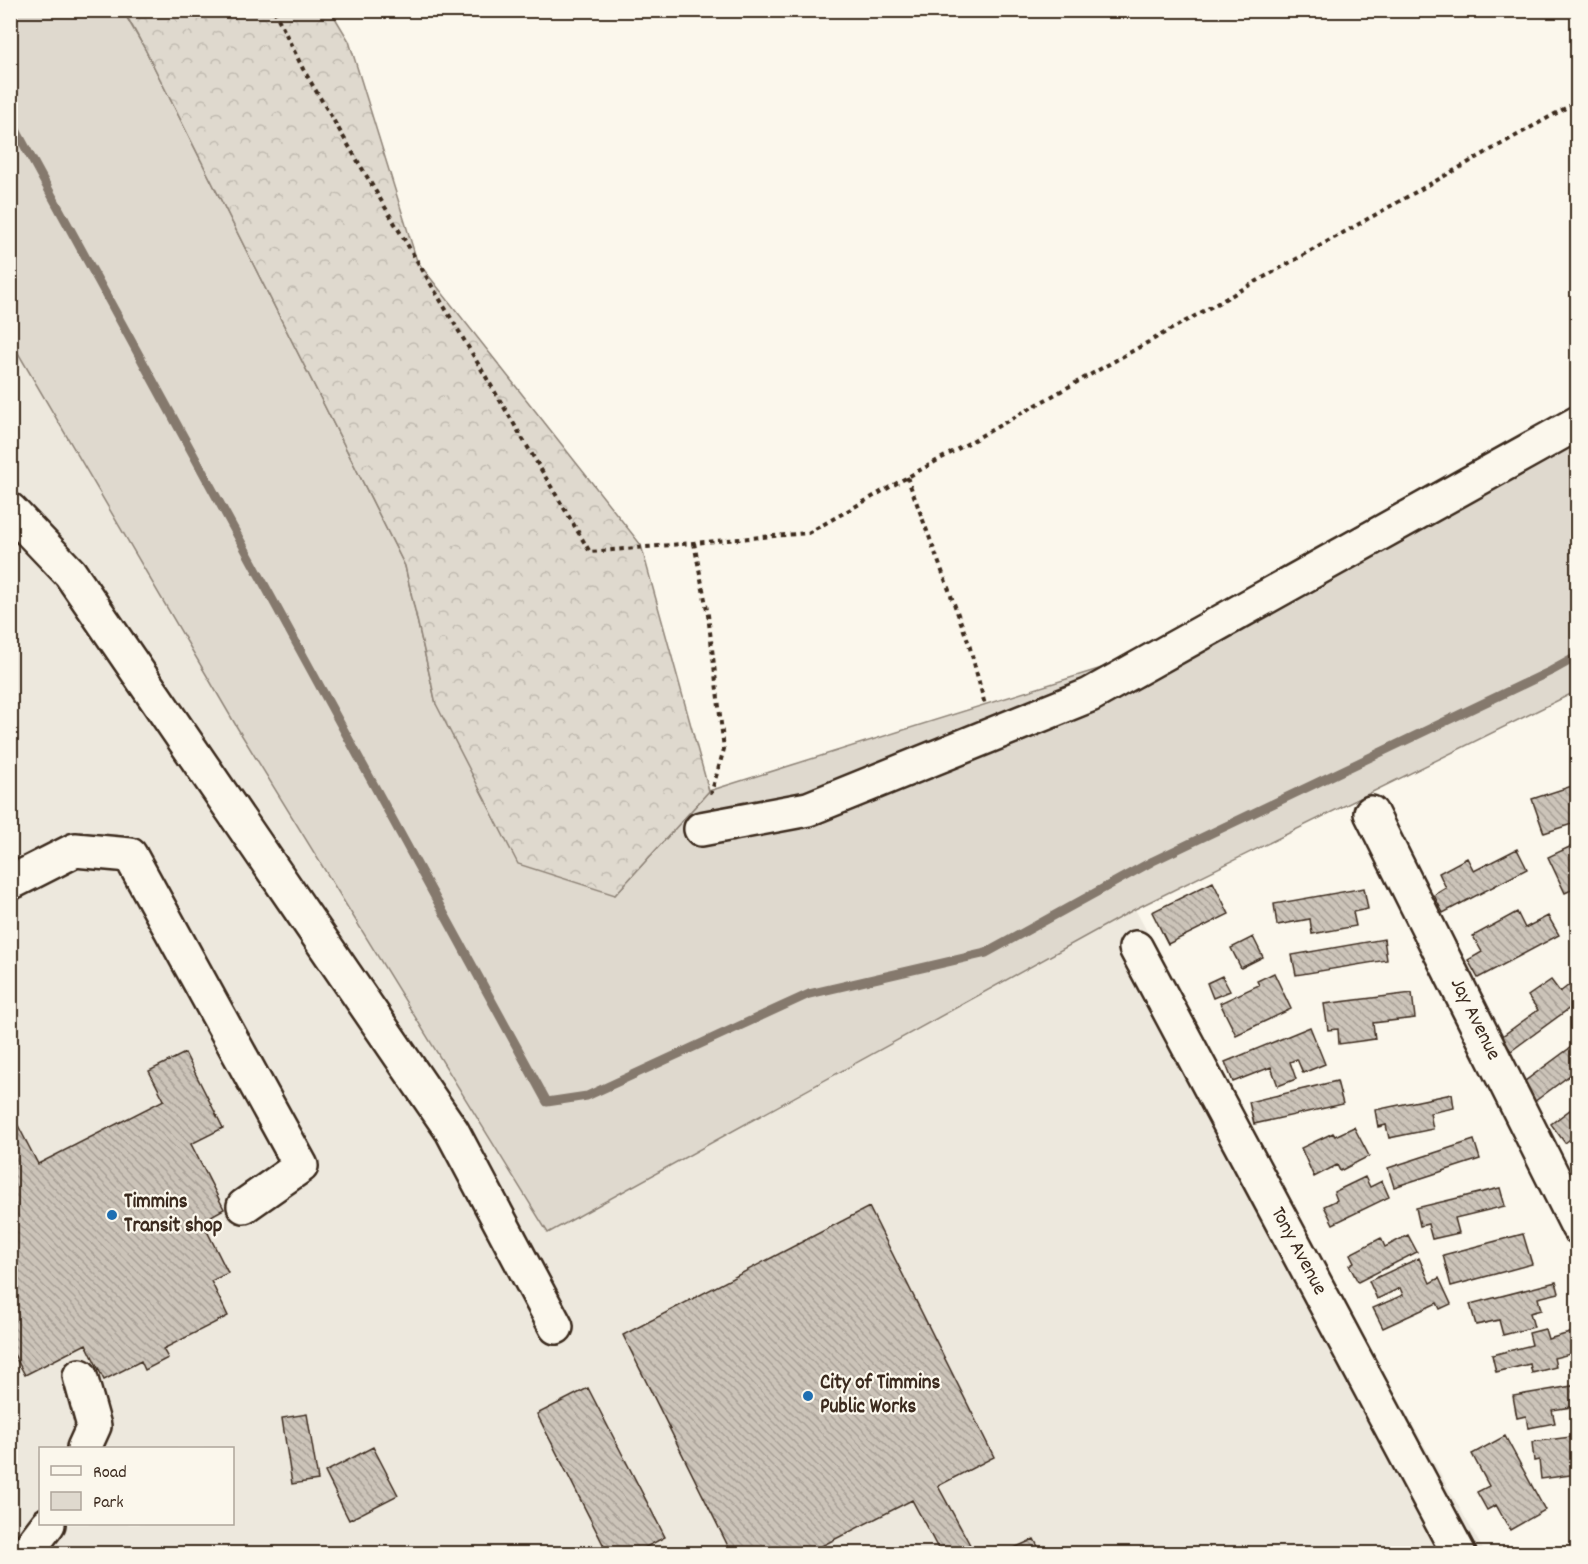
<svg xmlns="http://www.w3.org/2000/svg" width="1588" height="1564" font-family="Dekko,sans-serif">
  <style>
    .built { fill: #ede8dd; fill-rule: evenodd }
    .green { fill: #dfd9ce; stroke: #8d8276; stroke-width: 1.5 }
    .forest { fill: url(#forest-crowns); stroke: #8d8276; stroke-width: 1.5 }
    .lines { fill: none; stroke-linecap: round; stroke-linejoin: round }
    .stream { stroke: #85796d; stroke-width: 9 }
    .building { fill: url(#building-back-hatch); stroke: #3b2a1e; stroke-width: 1.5 }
    .minor-casing { stroke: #3b2a1e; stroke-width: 38 }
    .path { stroke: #3b2a1e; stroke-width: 4; stroke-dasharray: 4.5 4.5; stroke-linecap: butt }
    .minor { stroke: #fbf7ec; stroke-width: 33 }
    .poi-dot { fill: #1f6fb2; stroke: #fbf7ec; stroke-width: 2 }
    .labels { text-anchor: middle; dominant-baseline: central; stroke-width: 4.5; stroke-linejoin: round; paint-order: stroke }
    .street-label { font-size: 21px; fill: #3b2a1e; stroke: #fbf7ec }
    .poi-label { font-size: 21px; font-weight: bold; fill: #3b2a1e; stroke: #fbf7ec; text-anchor: start }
  </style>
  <defs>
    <pattern id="forest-crowns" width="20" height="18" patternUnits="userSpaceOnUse" patternTransform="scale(1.5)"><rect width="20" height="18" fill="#dfd9ce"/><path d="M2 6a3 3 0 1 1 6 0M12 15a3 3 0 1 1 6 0" fill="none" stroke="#c0bab0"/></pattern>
    <pattern id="building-back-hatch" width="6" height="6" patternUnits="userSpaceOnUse" patternTransform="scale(1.5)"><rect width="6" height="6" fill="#ccc4b9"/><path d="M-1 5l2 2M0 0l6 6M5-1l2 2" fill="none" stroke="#a79f96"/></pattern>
  </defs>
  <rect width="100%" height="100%" fill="#fbf7ec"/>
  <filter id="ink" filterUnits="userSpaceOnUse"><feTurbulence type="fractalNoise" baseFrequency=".0167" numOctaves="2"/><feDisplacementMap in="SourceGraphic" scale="12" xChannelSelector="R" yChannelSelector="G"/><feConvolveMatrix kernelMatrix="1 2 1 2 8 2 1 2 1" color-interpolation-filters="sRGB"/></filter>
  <g filter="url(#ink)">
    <path class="built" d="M 10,341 L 177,617 L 238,729 L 548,1233 L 1135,909 L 1379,1365 L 1485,1553 L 11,1553 ZM 40,1448 L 232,1448 L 232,1524 L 40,1524 Z"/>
    <path class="green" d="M 10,11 L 123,11 L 145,49 L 405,566 L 436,704 L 615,895 L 709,791 L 1105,667 L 1577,431 L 1577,691 L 1135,909 L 548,1233 L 238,729 L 11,341 Z"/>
    <path class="forest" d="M 124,11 L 331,11 L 349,41 L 417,261 L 641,545 L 709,791 L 615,895 L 518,864 L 436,704 L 405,566 L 145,49 Z"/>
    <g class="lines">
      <path class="stream" d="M 10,119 L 547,1102 L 587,1096 L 809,994 L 986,953 L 1153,861 L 1551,671 L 1578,656"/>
    </g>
    <path class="building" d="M 1578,784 L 1578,822 L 1544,833 L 1532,799 Z
      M 1578,843 L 1578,887 L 1565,893 L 1548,857 Z
      M 1517,849 L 1527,869 L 1443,913 L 1434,895 L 1446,888 L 1439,873 L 1467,858 L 1474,871 Z
      M 1213,882 L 1229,914 L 1168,944 L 1152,912 Z
      M 1364,888 L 1368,909 L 1353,912 L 1356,926 L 1312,934 L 1310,919 L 1277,925 L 1274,904 Z
      M 1517,912 L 1525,928 L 1548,916 L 1559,935 L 1478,978 L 1468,960 L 1482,952 L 1473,936 Z
      M 1253,937 L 1263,957 L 1241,968 L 1231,948 Z
      M 1384,939 L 1387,960 L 1296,975 L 1292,955 Z
      M 1274,973 L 1291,1009 L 1236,1035 L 1220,1003 L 1259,985 L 1257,981 Z
      M 1222,976 L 1230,991 L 1213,998 L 1207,983 Z
      M 1551,980 L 1560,992 L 1569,985 L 1578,997 L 1578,1002 L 1511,1051 L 1501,1037 L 1538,1010 L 1528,996 Z
      M 1412,993 L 1415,1018 L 1373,1023 L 1375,1039 L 1339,1044 L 1338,1029 L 1328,1030 L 1324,1004 Z
      M 1310,1027 L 1325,1064 L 1303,1073 L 1297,1059 L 1290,1062 L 1296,1079 L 1278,1086 L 1271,1067 L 1233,1082 L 1225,1062 Z
      M 1578,1042 L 1578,1069 L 1534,1102 L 1521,1084 Z
      M 185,1053 L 223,1128 L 191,1144 L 224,1209 L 202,1221 L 228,1273 L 211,1281 L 228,1316 L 163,1349 L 168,1358 L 145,1370 L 141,1361 L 104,1380 L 86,1344 L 25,1375 L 10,1347 L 10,1110 L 38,1164 L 164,1100 L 149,1071 Z
      M 1337,1081 L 1343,1104 L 1254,1124 L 1249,1102 Z
      M 1452,1094 L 1454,1108 L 1430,1113 L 1433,1129 L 1389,1138 L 1386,1125 L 1378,1127 L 1375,1110 Z
      M 1578,1104 L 1578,1133 L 1565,1143 L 1551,1124 Z
      M 1354,1127 L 1369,1156 L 1340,1171 L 1337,1165 L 1314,1177 L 1301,1148 L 1333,1133 L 1335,1136 Z
      M 1474,1140 L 1480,1159 L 1394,1187 L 1388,1168 Z
      M 1365,1177 L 1370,1187 L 1382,1181 L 1389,1197 L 1333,1224 L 1324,1206 L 1337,1200 L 1334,1192 Z
      M 1500,1188 L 1505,1206 L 1455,1218 L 1459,1233 L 1432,1239 L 1428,1224 L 1420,1226 L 1416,1208 Z
      M 869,1207 L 994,1457 L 938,1486 L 975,1554 L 941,1554 L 912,1500 L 806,1554 L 732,1554 L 623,1335 Z
      M 1523,1234 L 1532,1264 L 1451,1286 L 1443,1255 Z
      M 1408,1235 L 1417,1252 L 1358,1282 L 1349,1265 L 1354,1262 L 1350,1254 L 1381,1238 L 1385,1247 Z
      M 1419,1258 L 1430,1283 L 1439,1278 L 1451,1304 L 1440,1309 L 1437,1303 L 1383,1328 L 1373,1308 L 1403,1295 L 1400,1288 L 1377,1299 L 1369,1281 Z
      M 1556,1282 L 1559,1293 L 1538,1298 L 1541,1310 L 1530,1313 L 1534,1327 L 1503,1335 L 1499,1320 L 1476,1325 L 1470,1304 Z
      M 1545,1329 L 1548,1339 L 1577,1331 L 1578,1352 L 1554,1358 L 1556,1367 L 1532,1373 L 1530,1364 L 1496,1372 L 1492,1355 L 1532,1345 L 1529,1333 Z
      M 1578,1385 L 1578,1406 L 1552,1410 L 1555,1423 L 1528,1428 L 1526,1416 L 1517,1418 L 1513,1396 Z
      M 588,1388 L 665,1537 L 633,1554 L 608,1554 L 537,1414 Z
      M 307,1414 L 318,1480 L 292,1484 L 282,1418 Z
      M 1505,1436 L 1545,1510 L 1510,1530 L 1496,1505 L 1487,1510 L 1477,1492 L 1489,1486 L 1472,1454 Z
      M 1578,1436 L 1578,1474 L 1541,1479 L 1539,1460 L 1534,1461 L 1532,1442 Z
      M 373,1447 L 398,1495 L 349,1520 L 325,1472 Z
      M 1034,1539 L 1042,1554 L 1001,1554 Z"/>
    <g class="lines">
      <defs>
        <g id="minor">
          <path d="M 10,510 L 70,573 L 452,1131 L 556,1327"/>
          <path id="s1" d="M 1371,813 L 1578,1227"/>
          <path d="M 701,829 L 808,809 L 1090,695 L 1578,423"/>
          <path d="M 10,883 L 75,850 L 130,855 L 301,1166 L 244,1206"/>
          <path id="s2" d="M 1136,948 L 1459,1554"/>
          <path d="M 80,1376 L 94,1426 L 84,1448"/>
          <path d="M 25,1554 L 48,1524"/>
        </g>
      </defs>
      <use href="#minor" class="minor-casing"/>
      <path class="path" d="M 274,10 L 303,69 L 590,552 L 808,533 L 1578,101
        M 907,477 L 969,644 L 985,705
        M 694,543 L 708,615 L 724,749 L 711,794"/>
      <use href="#minor" class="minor"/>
    </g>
  </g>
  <g class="poi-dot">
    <circle cx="112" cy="1215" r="6"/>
    <circle cx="808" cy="1396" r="6"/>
  </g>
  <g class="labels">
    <g class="street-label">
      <text stroke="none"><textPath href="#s1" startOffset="231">Jay Avenue</textPath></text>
      <text stroke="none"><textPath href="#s2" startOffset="344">Tony Avenue</textPath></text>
    </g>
    <g class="poi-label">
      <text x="124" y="1203">Timmins<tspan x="124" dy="24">Transit shop</tspan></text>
      <text x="820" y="1384">City of Timmins<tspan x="820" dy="24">Public Works</tspan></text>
    </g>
  </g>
  <rect width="1588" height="1564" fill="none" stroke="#fbf7ec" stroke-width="36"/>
  <rect x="18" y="18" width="1552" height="1528" fill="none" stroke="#3b2a1e" stroke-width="2" filter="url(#ink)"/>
  <rect x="39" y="1447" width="195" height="78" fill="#fbf7ec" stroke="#aea59a" stroke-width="1.5"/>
  <rect x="51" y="1466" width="30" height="9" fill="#fbf7ec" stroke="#aea59a" stroke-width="1.5"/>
  <text x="93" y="1477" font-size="18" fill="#3b2a1e">Road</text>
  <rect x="51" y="1492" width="30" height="18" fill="#dfd9ce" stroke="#aea59a" stroke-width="1.5"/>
  <text x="93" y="1507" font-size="18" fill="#3b2a1e">Park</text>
</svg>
